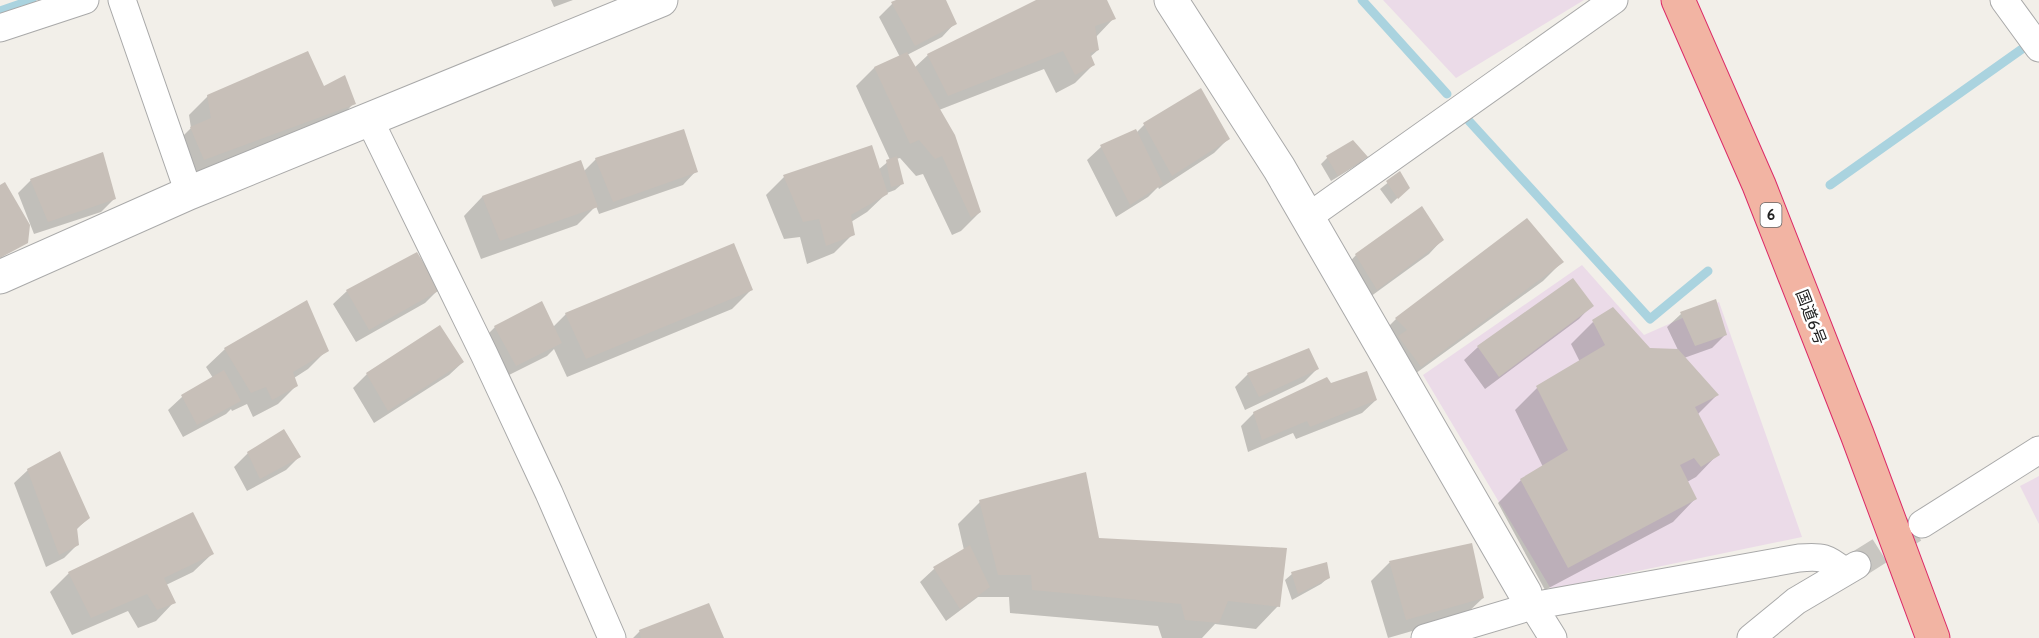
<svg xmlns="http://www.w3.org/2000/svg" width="2039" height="638" font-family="Cabin,'Noto Sans JP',sans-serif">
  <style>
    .industrial { fill: #ebdbe8 }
    .shadow { fill: #0003 }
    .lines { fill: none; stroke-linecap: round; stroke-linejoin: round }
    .stream { stroke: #aad3df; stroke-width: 9 }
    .building { fill: #c7bfb8 }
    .minor-tunnel { stroke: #c8c6c1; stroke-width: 27; stroke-dasharray: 27 14; stroke-linecap: butt }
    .minor-casing { stroke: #a9a9a9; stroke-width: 29 }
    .tertiary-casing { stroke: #a9a9a9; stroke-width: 35 }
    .trunk-casing { stroke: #dc2a67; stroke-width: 35 }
    .minor { stroke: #fff; stroke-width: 27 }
    .tertiary { stroke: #fff; stroke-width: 33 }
    .trunk { stroke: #f2b4a3; stroke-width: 33 }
    .labels { text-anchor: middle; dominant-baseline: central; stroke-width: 5; stroke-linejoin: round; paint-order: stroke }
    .shield { fill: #fff; stroke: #646464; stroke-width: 1.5 }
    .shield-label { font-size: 15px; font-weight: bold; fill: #222 }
    .street-label { font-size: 16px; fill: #222; stroke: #fff }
  </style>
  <rect width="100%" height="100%" fill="#f2efe9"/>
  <path class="industrial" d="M 1383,0 L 1584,0 L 1456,78 Z
    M 1582,265 L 1644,335 L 1719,302 L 1802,537 L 1551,589 L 1423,375 Z
    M 2039,476 L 2039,524 L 2020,486 Z"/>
  <path class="shadow" d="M 551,0 L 573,0 L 554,7 Z
    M 899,0 L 945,0 L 955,23 L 942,37 L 907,55 L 914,68 L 928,55 L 1040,0 L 1105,0 L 1114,18 L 1095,38 L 1098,50 L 1090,57 L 1093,65 L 1075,83 L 1056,93 L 1044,69 L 939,110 L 980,212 L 961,231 L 952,235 L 923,174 L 916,176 L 900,158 L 896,159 L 902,184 L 895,190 L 887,193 L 867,212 L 851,222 L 853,234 L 834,253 L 807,264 L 800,237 L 784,239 L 766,195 L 784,177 L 878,170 L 890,160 L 856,86 L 874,68 L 900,57 L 879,17 L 892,4 Z
    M 323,88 L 354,103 L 336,122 L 186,178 L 172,147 L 191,128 L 189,115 L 208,96 Z
    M 1144,125 L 1228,139 L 1214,153 L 1159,189 L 1158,187 L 1148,197 L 1116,217 L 1087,160 L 1101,147 L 1135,131 L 1136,133 Z
    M 1366,157 L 1360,163 L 1331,181 L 1321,164 L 1327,158 Z
    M 596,159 L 696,171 L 683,185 L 599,214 L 596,206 L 577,225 L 481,259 L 464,216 L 482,197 L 580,162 L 584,171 Z
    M 1400,173 L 1408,188 L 1391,204 L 1380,189 Z
    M 31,180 L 114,199 L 101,212 L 34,234 L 18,193 Z
    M 1442,240 L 1429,254 L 1363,302 L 1343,269 L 1356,255 Z
    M 733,245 L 751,290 L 732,309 L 567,377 L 554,349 L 547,356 L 503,378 L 482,340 L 495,327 L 553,327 L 566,314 Z
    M 1562,262 L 1543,281 L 1401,384 L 1378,337 L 1396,319 Z
    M 1573,280 L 1592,305 L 1579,319 L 1485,389 L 1464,360 L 1478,347 Z
    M 438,290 L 425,303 L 356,342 L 333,304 L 347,291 Z
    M 1715,301 L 1725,335 L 1712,348 L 1684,358 L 1717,395 L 1697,415 L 1718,454 L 1696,477 L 1687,482 L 1695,499 L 1673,522 L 1545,590 L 1498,503 L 1521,480 L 1543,467 L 1515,410 L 1537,388 L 1580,362 L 1571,344 L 1593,322 L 1649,350 L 1678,350 L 1667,327 L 1681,314 Z
    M 439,327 L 463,362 L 449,375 L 374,423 L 353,388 L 367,374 Z
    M 225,349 L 327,350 L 308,369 L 294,378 L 297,385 L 278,404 L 253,417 L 247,404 L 232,411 L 231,409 L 226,414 L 183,437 L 168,410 L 182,397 L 213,378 L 206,367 Z
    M 1317,369 L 1304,382 L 1245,410 L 1235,387 L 1248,374 Z
    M 1330,385 L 1376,400 L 1362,413 L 1296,439 L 1293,433 L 1248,452 L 1241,426 L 1254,413 Z
    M 284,432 L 299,457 L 286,470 L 247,491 L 234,467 L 248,453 Z
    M 28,470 L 89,517 L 76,530 L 77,545 L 64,558 L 46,567 L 14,483 Z
    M 980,502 L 1097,539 L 1278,606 L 1256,629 L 1215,624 L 1202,638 L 1162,638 L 1158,626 L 1010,613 L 1009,597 L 978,597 L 946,621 L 920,582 L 934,569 L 964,550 L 958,524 Z
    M 1471,544 L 1483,598 L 1464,616 L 1388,638 L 1371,581 L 1389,563 Z
    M 212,554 L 193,572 L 166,585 L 174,602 L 156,621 L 138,628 L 128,611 L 72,635 L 50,592 L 69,573 Z
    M 1292,574 L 1328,578 L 1321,584 L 1292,600 L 1285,580 Z
    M 708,605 L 722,638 L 633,638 L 639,632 Z"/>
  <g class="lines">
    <path class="stream" d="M 1362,0 L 1447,94
      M 0,11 L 32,0
      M 1469,121 L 1650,319 L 1708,271
      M 1830,185 L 2022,49"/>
  </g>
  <path class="building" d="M 896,0 L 946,0 L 957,24 L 915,46 L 891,2 Z
    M 1036,0 L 1107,0 L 1116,19 L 1095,26 L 1099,50 L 1090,53 L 1095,65 L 1075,75 L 1063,51 L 948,96 L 927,54 Z
    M 308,51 L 324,86 L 345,75 L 356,104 L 204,160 L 190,127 L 211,118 L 207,95 Z
    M 907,52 L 955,135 L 981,212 L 971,218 L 942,156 L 935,159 L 919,140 L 910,144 L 874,67 Z
    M 1201,88 L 1230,139 L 1172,176 L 1143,123 Z
    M 684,129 L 698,172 L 613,202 L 595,158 Z
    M 1136,129 L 1163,184 L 1130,205 L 1100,145 Z
    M 1353,140 L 1368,157 L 1338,176 L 1326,156 Z
    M 872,145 L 888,194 L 851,215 L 855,235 L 826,246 L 819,219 L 803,222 L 783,175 Z
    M 103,152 L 116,199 L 48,222 L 30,179 Z
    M 897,156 L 904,184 L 891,187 L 886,160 Z
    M 581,160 L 598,207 L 500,241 L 482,196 Z
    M 1400,171 L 1410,188 L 1398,199 L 1386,181 Z
    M 5,182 L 30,225 L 28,243 L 0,258 L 0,185 Z
    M 1422,206 L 1444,240 L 1377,290 L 1355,254 Z
    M 1527,218 L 1564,262 L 1421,367 L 1398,336 L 1407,330 L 1395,318 Z
    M 734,243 L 753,290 L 586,359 L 565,313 Z
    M 417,252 L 440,290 L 369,330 L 346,290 Z
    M 1573,278 L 1594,306 L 1499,377 L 1477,346 Z
    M 1716,299 L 1727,335 L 1695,346 L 1680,312 Z
    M 307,300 L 329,351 L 293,372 L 298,386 L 272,400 L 266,387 L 251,393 L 224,348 Z
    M 542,301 L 562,343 L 516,366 L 494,326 Z
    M 1613,307 L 1650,348 L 1678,349 L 1719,395 L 1695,407 L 1720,455 L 1701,467 L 1694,458 L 1680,465 L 1697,499 L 1568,568 L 1520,479 L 1568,450 L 1536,386 L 1605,345 L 1592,320 Z
    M 440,325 L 464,362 L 388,411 L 366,373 Z
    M 1309,348 L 1319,369 L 1259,397 L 1247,373 Z
    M 224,370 L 241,401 L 197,425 L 181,395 Z
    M 1367,371 L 1377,400 L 1310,427 L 1307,421 L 1262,440 L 1253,412 L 1327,377 L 1331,383 Z
    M 284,429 L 301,457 L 260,479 L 247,452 Z
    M 60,451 L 90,518 L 77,528 L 79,545 L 59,555 L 27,469 Z
    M 1086,472 L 1099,538 L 1287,548 L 1280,607 L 1228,601 L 1219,623 L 1185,620 L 1181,604 L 1032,590 L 1031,575 L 998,575 L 979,500 Z
    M 193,512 L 214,554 L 164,578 L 176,603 L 157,610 L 147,594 L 91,618 L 68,572 Z
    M 1472,543 L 1484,598 L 1406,620 L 1389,561 Z
    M 970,545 L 990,587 L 960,609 L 933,567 Z
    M 1327,562 L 1330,578 L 1298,594 L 1291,572 Z
    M 709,603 L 724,638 L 641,638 L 639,630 Z"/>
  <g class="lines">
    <path class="minor-tunnel" d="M 1857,565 L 1914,529"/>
    <defs>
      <path id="minor" d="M 122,0 L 189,193
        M 2004,0 L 2039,48
        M 0,28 L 85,0
        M 370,121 L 484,354 L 549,493 L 612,638
        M 1308,217 L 1614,0
        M 1922,524 L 2039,450
        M 1525,593 L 1553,638
        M 1425,638 L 1532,606 L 1799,558 C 1822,556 1827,557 1845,572
        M 1751,638 L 1796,601 L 1857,565"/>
      <path id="tertiary" d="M 1171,0 L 1279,168 L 1525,593
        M 0,277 L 189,193 L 661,0"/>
      <path id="trunk" d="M 1678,0 L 1759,185 L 1857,434 L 1933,638"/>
    </defs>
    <use href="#minor" class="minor-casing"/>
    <use href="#tertiary" class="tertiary-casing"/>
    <use href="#trunk" class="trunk-casing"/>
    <use href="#minor" class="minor"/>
    <use href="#tertiary" class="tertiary"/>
    <use href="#trunk" class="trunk"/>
  </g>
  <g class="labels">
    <rect class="shield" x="1760.5" y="203" width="21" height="24" rx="4.5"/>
    <g class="shield-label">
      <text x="1771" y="215">6</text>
    </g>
    <g class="street-label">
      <text transform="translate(1811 317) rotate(69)">国道6号</text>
    </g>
  </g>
</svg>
